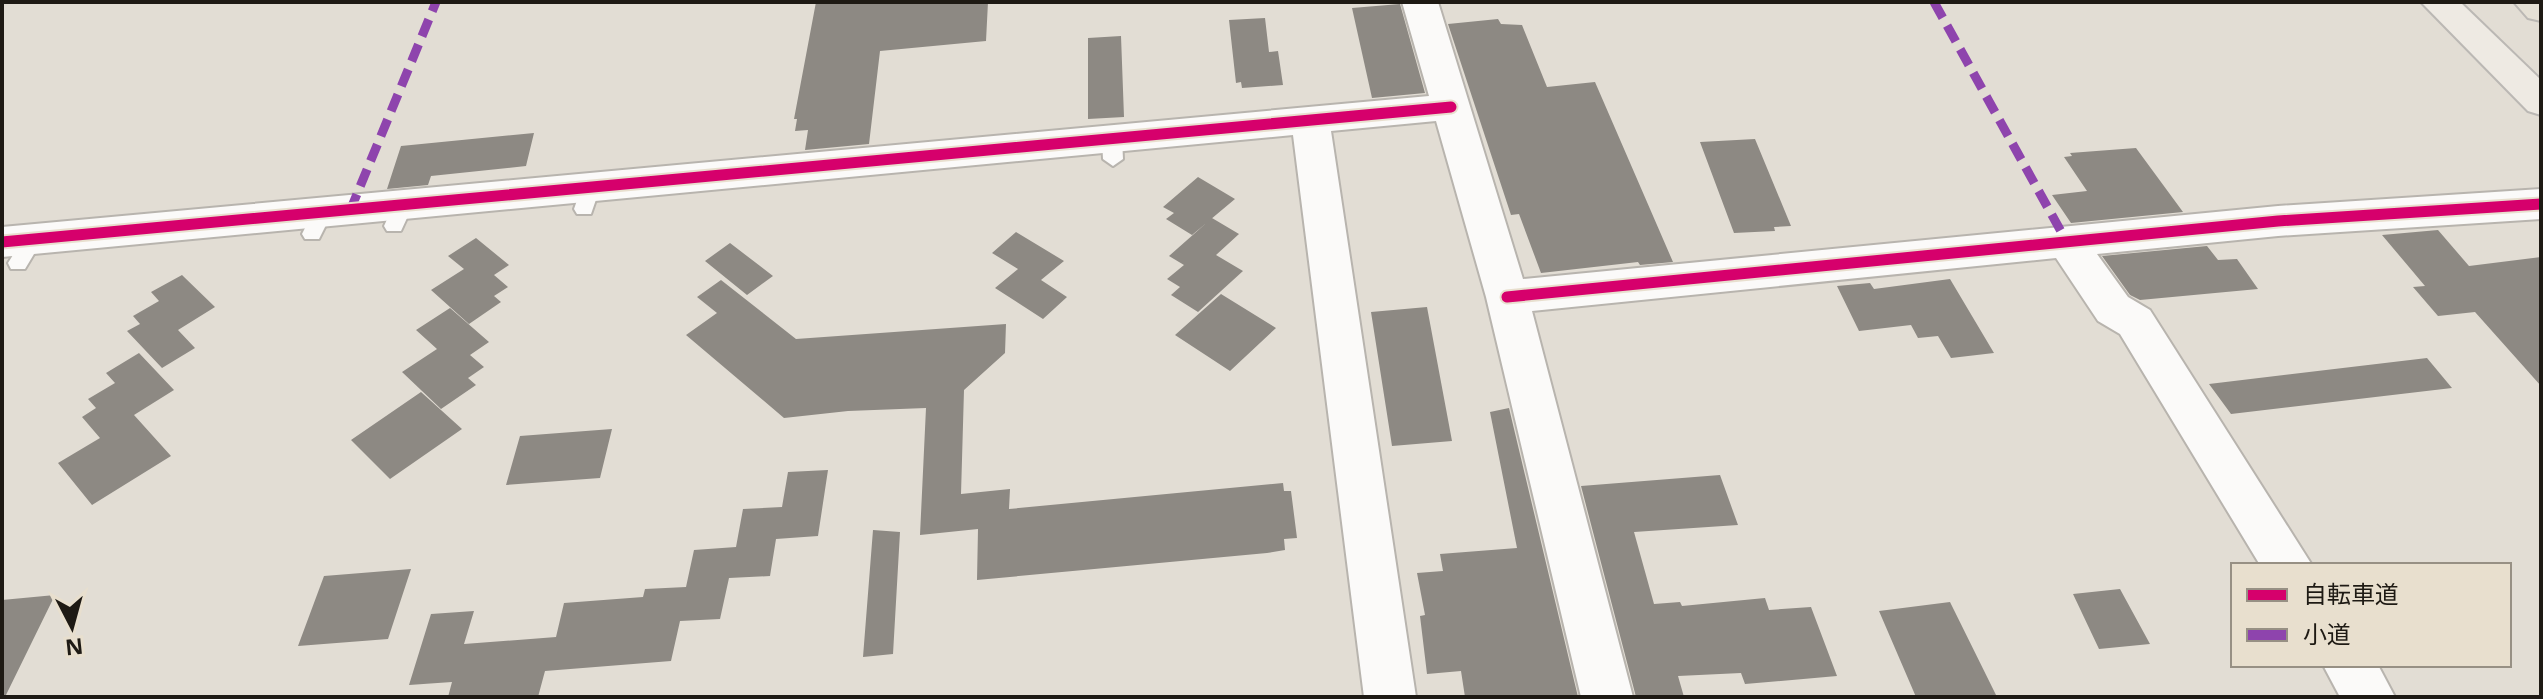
<svg xmlns="http://www.w3.org/2000/svg" width="2543" height="699" font-family="'Noto Sans','Noto Sans JP',sans-serif">
  <style>
    .building { fill: #8d8983 }
    .lines { fill: none; stroke-linecap: round; stroke-linejoin: round }
    .lane-casing { stroke: #b8b4ae; stroke-width: 4 }
    .street-casing { stroke: #b8b4ae; stroke-width: 4 }
    .primary-casing { stroke: #bbb8b4; stroke-width: 4 }
    .highway-casing { stroke: #bbb8b4; stroke-width: 4 }
    .lane { fill: #fbfaf9; fill-rule: evenodd }
    .street { fill: #fbfaf9; fill-rule: evenodd }
    .primary { fill: #eeeae3; fill-rule: evenodd }
    .highway { fill: #e5e0d5; fill-rule: evenodd }
    .quiet { stroke: #8e44ad; stroke-width: 9; stroke-dasharray: 18 9; stroke-linecap: butt }
    .cycleway-casing { stroke: #e8dfce; stroke-width: 15 }
    .cycleway { stroke: #d6006c; stroke-width: 11 }
  </style>
  <rect width="100%" height="100%" fill="#e2ddd4"/>
  <path class="building" d="M 816,2 L 988,2 L 986,41 L 880,51 L 869,144 L 805,150 L 808,130 L 795,131 L 797,119 L 794,119 Z
    M 1400,4 L 1425,93 L 1372,98 L 1352,8 Z
    M 1265,18 L 1269,52 L 1278,51 L 1283,85 L 1242,88 L 1241,82 L 1236,83 L 1229,20 Z
    M 1498,19 L 1501,24 L 1522,25 L 1547,87 L 1595,82 L 1673,262 L 1640,265 L 1638,262 L 1541,273 L 1519,214 L 1511,215 L 1448,24 Z
    M 1121,36 L 1124,117 L 1088,119 L 1088,38 Z
    M 534,133 L 526,166 L 431,176 L 428,185 L 387,189 L 401,146 Z
    M 1755,139 L 1791,226 L 1774,227 L 1775,231 L 1734,233 L 1700,142 Z
    M 2136,148 L 2183,212 L 2071,223 L 2052,195 L 2087,191 L 2064,157 L 2072,156 L 2070,153 Z
    M 1198,177 L 1235,199 L 1192,235 L 1166,219 L 1174,213 L 1163,207 Z
    M 1212,218 L 1239,234 L 1216,255 L 1243,271 L 1198,312 L 1171,295 L 1180,287 L 1167,279 L 1184,265 L 1169,256 Z
    M 2438,230 L 2469,266 L 2541,257 L 2541,386 L 2475,312 L 2438,316 L 2413,287 L 2425,286 L 2382,235 Z
    M 1016,232 L 1064,261 L 1041,280 L 1067,297 L 1043,319 L 995,288 L 1018,269 L 992,253 Z
    M 476,238 L 509,265 L 494,275 L 508,287 L 494,296 L 501,302 L 469,324 L 431,290 L 464,269 L 448,256 Z
    M 730,243 L 773,276 L 747,295 L 705,261 Z
    M 2207,246 L 2218,260 L 2237,259 L 2258,289 L 2140,300 L 2130,295 L 2102,256 Z
    M 182,275 L 215,307 L 178,330 L 195,348 L 162,368 L 127,331 L 140,324 L 133,316 L 159,301 L 151,292 Z
    M 1950,279 L 1994,353 L 1951,358 L 1938,336 L 1918,338 L 1911,325 L 1859,331 L 1837,286 L 1870,283 L 1874,289 Z
    M 721,280 L 796,339 L 1006,324 L 1005,353 L 964,390 L 961,494 L 1010,489 L 1009,509 L 1283,483 L 1284,491 L 1291,491 L 1297,538 L 1284,539 L 1285,550 L 1267,553 L 977,580 L 978,529 L 920,535 L 926,408 L 848,411 L 784,418 L 686,335 L 717,313 L 697,297 Z
    M 1221,294 L 1276,328 L 1230,371 L 1175,335 Z
    M 1427,307 L 1452,441 L 1392,446 L 1371,312 Z
    M 450,308 L 489,342 L 470,355 L 484,367 L 468,378 L 476,385 L 441,409 L 402,372 L 437,349 L 416,330 Z
    M 139,353 L 174,390 L 134,415 L 171,456 L 92,505 L 58,463 L 100,438 L 82,417 L 96,408 L 88,399 L 115,383 L 106,373 Z
    M 2427,358 L 2452,388 L 2231,414 L 2209,384 Z
    M 421,392 L 462,429 L 390,479 L 351,440 Z
    M 1509,408 L 1578,697 L 1465,697 L 1461,671 L 1427,674 L 1420,616 L 1425,615 L 1417,573 L 1443,571 L 1440,554 L 1517,548 L 1490,412 Z
    M 612,429 L 600,478 L 506,485 L 520,436 Z
    M 828,470 L 818,536 L 776,539 L 770,576 L 729,578 L 720,619 L 680,621 L 671,661 L 545,671 L 538,697 L 448,697 L 452,682 L 409,685 L 431,614 L 474,611 L 464,644 L 556,637 L 564,603 L 643,597 L 645,589 L 686,587 L 694,550 L 736,547 L 743,509 L 782,507 L 788,472 Z
    M 1720,475 L 1738,525 L 1634,532 L 1654,604 L 1680,602 L 1682,606 L 1765,598 L 1769,610 L 1811,607 L 1837,676 L 1745,684 L 1741,673 L 1678,676 L 1684,697 L 1636,697 L 1581,486 Z
    M 873,530 L 900,532 L 893,654 L 863,657 Z
    M 411,569 L 388,639 L 298,646 L 324,576 Z
    M 2120,589 L 2150,644 L 2099,649 L 2073,594 Z
    M 55,595 L 5,697 L 2,697 L 2,600 Z
    M 1950,602 L 1997,697 L 1916,697 L 1879,611 Z"/>
  <g class="lines">
    <defs>
      <path id="lane" d="M 1112,132 L 1122,139 L 1123,159 L 1113,166 L 1103,159 L 1102,139 Z
        M 590,181 L 597,183 L 600,188 L 591,214 L 577,214 L 574,209 L 583,183 Z
        M 403,198 L 410,200 L 413,205 L 401,231 L 387,231 L 384,226 L 396,200 Z
        M 322,206 L 329,208 L 332,213 L 319,239 L 305,239 L 302,234 L 315,208 Z
        M 33,231 L 40,234 L 43,239 L 25,269 L 11,269 L 8,263 L 26,234 Z"/>
      <path id="street" d="M 1402,2 L 1438,2 L 1523,279 L 2278,206 L 2541,189 L 2541,219 L 2278,236 L 2097,254 L 2128,297 L 2150,310 L 2312,565 L 2260,565 L 2120,334 L 2098,321 L 2056,258 L 1532,311 L 1633,697 L 1581,697 L 1486,297 L 1436,121 L 1331,131 L 1416,697 L 1364,697 L 1293,135 L 2,257 L 2,227 L 1429,96 Z
        M 2323,665 L 2378,665 L 2395,697 L 2340,697 Z"/>
      <path id="primary" d="M 2421,2 L 2460,2 L 2541,80 L 2541,115 L 2528,111 Z"/>
      <path id="highway" d="M 2514,2 L 2541,2 L 2541,21 L 2528,18 Z"/>
    </defs>
    <use href="#lane" class="lane-casing"/>
    <use href="#street" class="street-casing"/>
    <use href="#primary" class="primary-casing"/>
    <use href="#highway" class="highway-casing"/>
    <use href="#lane" class="lane"/>
    <use href="#street" class="street"/>
    <use href="#primary" class="primary"/>
    <use href="#highway" class="highway"/>
    <path class="quiet" d="M 1934,2 L 2068,244
      M 350,211 L 436,2"/>
    <defs>
      <path id="cycleway" d="M 2,242 L 1451,107
        M 1507,297 L 2278,221 L 2541,204"/>
    </defs>
    <use href="#cycleway" class="cycleway-casing"/>
    <use href="#cycleway" class="cycleway"/>
  </g>
  <rect width="2543" height="699" fill="none" stroke="#1e1a14" stroke-width="8"/>
  <rect x="2231" y="563" width="280" height="104" fill="#e8dfce" stroke="#979084" stroke-width="2"/>
  <rect x="2247" y="589" width="40" height="12" fill="#d6006c" stroke="#979084" stroke-width="2"/>
  <text x="2303" y="603" font-size="24" fill="#1e1a14">自転車道</text>
  <rect x="2247" y="629" width="40" height="12" fill="#8e44ad" stroke="#979084" stroke-width="2"/>
  <text x="2303" y="643" font-size="24" fill="#1e1a14">小道</text>
  <g transform="translate(72 627) rotate(174)" stroke="#e8dfce" stroke-width="6" paint-order="stroke">
  <path d="M0-6L14 30L0 20L-14 30Z" fill="#1e1a14"/>
  <text y="-12" font-size="22" font-weight="bold" text-anchor="middle" fill="#1e1a14">N</text>
  </g>
</svg>
